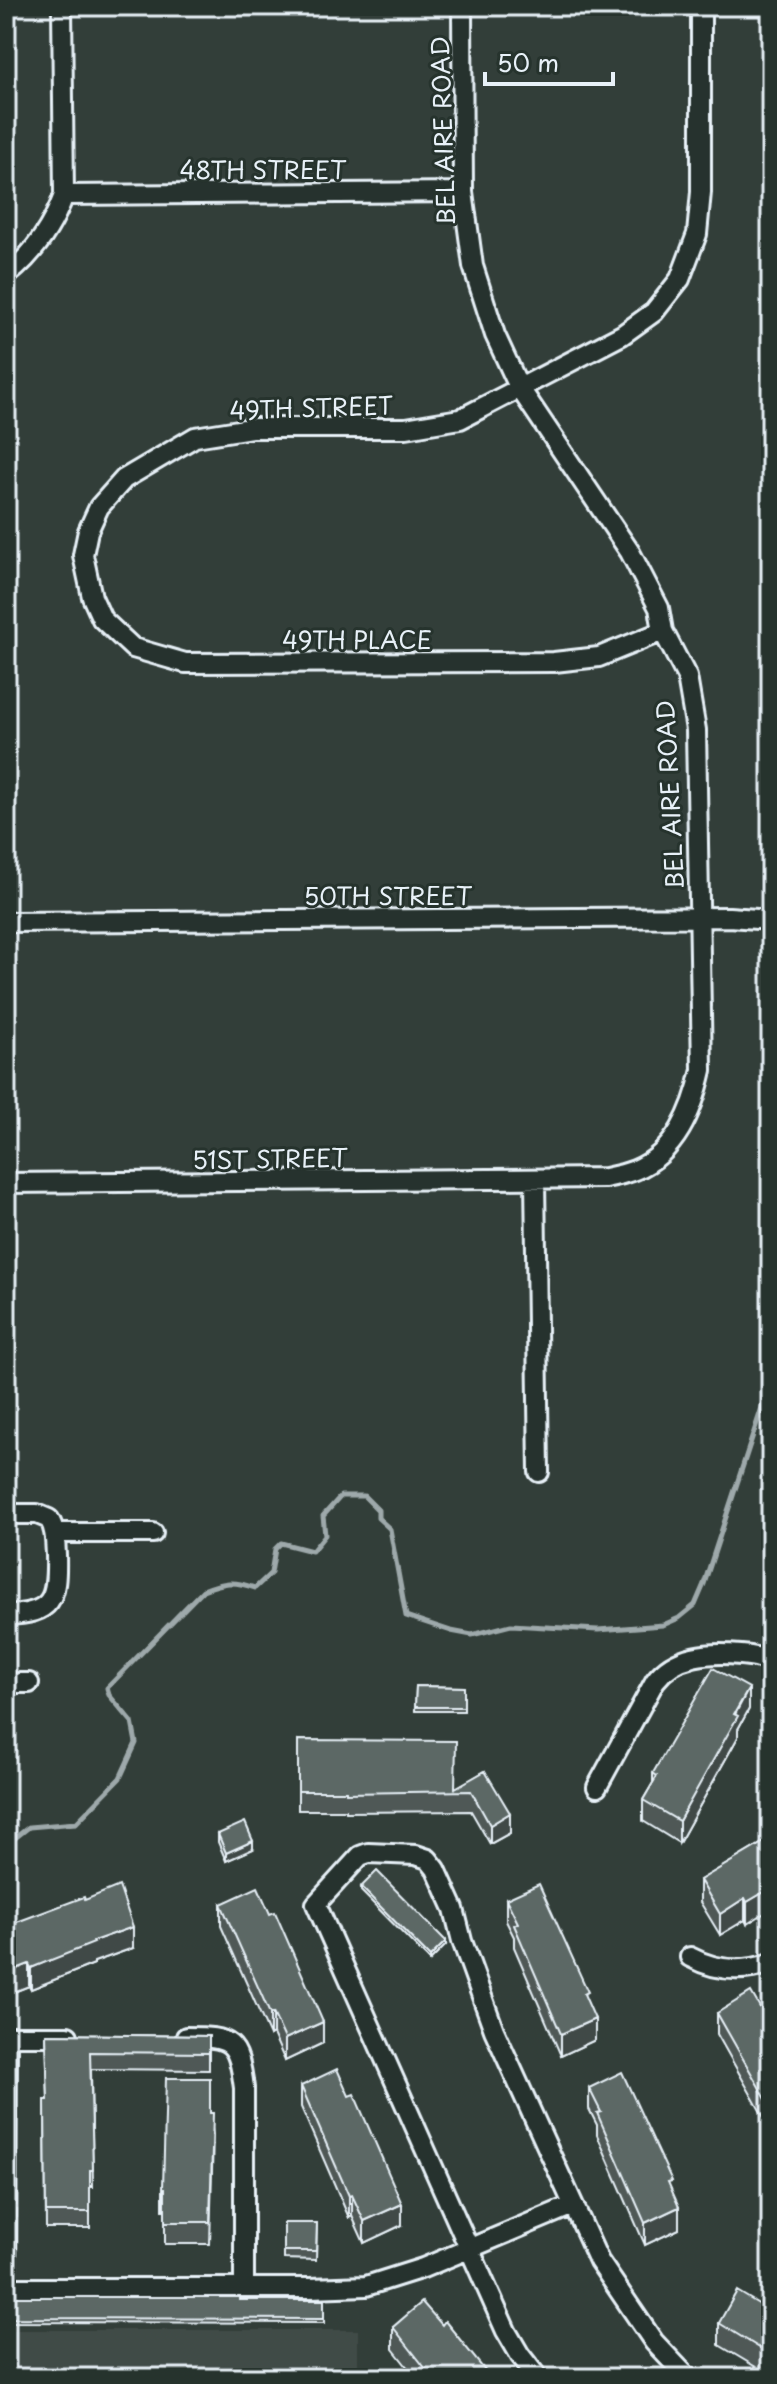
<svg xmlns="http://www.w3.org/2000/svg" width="777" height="2384" font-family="'Playpen Sans',sans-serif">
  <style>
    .built { fill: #3f4b46 }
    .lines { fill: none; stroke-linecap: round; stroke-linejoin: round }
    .stream { stroke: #9ea9ab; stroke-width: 5 }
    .minor-casing { stroke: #e8f1f8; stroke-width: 24 }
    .minor { stroke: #26332d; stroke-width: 18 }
    .wall { fill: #4f5957; stroke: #e8f1f8; stroke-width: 2 }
    .shaded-wall { fill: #404947; stroke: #e8f1f8; stroke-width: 2 }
    .building { fill: #5c6865; stroke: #e8f1f8; stroke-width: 2 }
    .labels { text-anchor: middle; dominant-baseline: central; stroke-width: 6; stroke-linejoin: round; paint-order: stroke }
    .street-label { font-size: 24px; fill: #e8f1f8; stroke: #26332d }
  </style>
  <rect width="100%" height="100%" fill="#323e39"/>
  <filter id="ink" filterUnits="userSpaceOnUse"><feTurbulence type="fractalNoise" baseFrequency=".0125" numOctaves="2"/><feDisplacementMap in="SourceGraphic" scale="16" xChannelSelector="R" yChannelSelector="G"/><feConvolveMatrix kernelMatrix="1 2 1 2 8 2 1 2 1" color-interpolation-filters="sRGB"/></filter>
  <g filter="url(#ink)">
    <path class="built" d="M 6,2330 L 358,2330 L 358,2378 L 6,2378 Z"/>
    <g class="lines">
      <path class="stream" d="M 6,1845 L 29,1827 L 76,1823 L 120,1778 L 136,1743 L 132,1722 L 109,1695 L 107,1688 L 203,1590 C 224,1582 233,1580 255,1588 L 271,1573 L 275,1549 L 281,1543 L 312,1551 L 325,1535 L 323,1516 L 341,1496 L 364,1496 L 378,1510 L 378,1518 L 390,1529 L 406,1616 L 451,1631 L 472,1635 L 511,1625 L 598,1630 L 663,1625 L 679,1618 L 695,1605 L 704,1584 L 771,1380"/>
      <defs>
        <path id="minor" d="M 64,195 L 463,192
          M 6,276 C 34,254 52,228 64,195 L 62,6
          M 663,631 L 599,657 L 554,662 L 185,663 L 133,648 L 102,619 L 92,597 L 83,555 L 88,531 L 99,507 L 124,479 L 195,437 L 251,428 L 406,428 L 460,419 L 622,335 L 654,312 L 680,279 L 697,234 L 701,192 L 701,6
          M 6,922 L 729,917 L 771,920
          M 535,1179 L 539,1472
          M 6,1183 L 605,1178 C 615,1176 625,1174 635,1170 C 676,1153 693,1110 702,1070 L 696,730 L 687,677 L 663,631 L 659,608 L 630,552 L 519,387 L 495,335 L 473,266 L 463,192 L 462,6
          M 6,1514 L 37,1514 L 49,1519 C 56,1530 55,1542 56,1555 C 57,1599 53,1614 6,1615
          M 55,1533 L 153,1533
          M 6,1683 L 29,1683
          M 597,1787 L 655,1681 C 675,1654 709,1652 741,1655 C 752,1656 761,1657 771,1663
          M 690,1957 C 716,1971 743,1973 771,1963
          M 6,2036 L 68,2036
          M 7,2036 L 6,2288 L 310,2288 L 366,2286 L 423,2268 L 573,2205
          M 186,2037 C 232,2037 238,2040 244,2088 L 244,2288
          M 538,2378 L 520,2355 L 506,2331 L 316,1904 L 360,1856 L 368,1853 L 416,1855 L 428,1859 L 436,1869 L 454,1909 L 462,1941 L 494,2030 L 599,2261 L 654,2342 L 688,2378"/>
      </defs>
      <use href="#minor" class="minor-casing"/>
      <use href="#minor" class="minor"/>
    </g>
    <path class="wall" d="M 416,1686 L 464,1687 L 464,1711 L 415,1711 Z
      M 749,1709 L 738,1729 L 738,1737 L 679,1843 L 643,1821 L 643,1800 L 653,1783 L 653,1773 Z
      M 298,1740 L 456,1788 L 485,1771 L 510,1833 L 490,1844 L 471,1811 L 346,1812 L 346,1810 L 298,1810 Z
      M 218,1834 L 253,1849 L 226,1861 L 218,1842 Z
      M 771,1838 L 747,1924 L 745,1920 L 720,1935 L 700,1902 L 700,1880 Z
      M 361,1887 L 446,1945 L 430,1961 L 361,1891 Z
      M 506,1899 L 588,2004 L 595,2040 L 561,2056 L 514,1947 L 514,1937 L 506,1921 Z
      M 85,1900 L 133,1948 L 94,1962 L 94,1964 L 31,1989 L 29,1986 L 6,1995 L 6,1926 Z
      M 221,1904 L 323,2043 L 285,2061 L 273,2034 L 270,2036 L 221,1926 Z
      M 717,2013 L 771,2017 L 771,2130 L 717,2034 Z
      M 46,2034 L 209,2036 L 209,2070 L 91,2069 L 93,2187 L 90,2187 L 90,2228 L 46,2228 L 45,2100 L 48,2100 Z
      M 301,2086 L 402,2225 L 364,2243 L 352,2216 L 349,2218 L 301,2107 Z
      M 589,2088 L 672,2192 L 679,2229 L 645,2245 L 597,2135 L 597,2125 L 589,2109 Z
      M 210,2113 L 213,2135 L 210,2244 L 165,2244 L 165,2210 L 163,2210 L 163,2188 Z
      M 284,2223 L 317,2223 L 316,2260 L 284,2259 Z
      M 6,2297 L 240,2300 L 324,2300 L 324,2323 L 6,2322 Z
      M 771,2303 L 771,2376 L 719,2345 L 719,2323 Z
      M 442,2325 L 491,2378 L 416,2378 L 393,2349 L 393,2327 Z"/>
    <path class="shaded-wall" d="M 749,1688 L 749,1709 L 738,1729 L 738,1737 L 679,1843 L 679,1821 Z
      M 510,1813 L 510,1833 L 490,1844 L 490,1825 Z
      M 253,1841 L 253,1849 L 226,1861 L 226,1853 Z
      M 771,1888 L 771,1909 L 747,1924 L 747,1902 Z
      M 745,1898 L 745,1920 L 720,1935 L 720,1914 Z
      M 133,1927 L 133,1948 L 94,1962 L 94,1964 L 31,1989 L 31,1968 L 93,1941 Z
      M 446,1941 L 446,1945 L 430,1961 L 430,1957 Z
      M 29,1964 L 29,1986 L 6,1995 L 6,1973 Z
      M 273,2013 L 273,2034 L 270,2036 L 270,2014 Z
      M 595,2019 L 595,2040 L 561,2056 L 561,2034 Z
      M 323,2022 L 323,2043 L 285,2061 L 285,2039 Z
      M 352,2195 L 352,2216 L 349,2218 L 349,2196 Z
      M 402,2204 L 402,2225 L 364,2243 L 364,2221 Z
      M 679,2207 L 679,2229 L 645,2245 L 645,2223 Z"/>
    <path class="building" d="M 713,1668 L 749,1688 L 734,1714 L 738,1716 L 679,1821 L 643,1800 L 657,1776 L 653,1773 Z
      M 416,1686 L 464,1687 L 464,1707 L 415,1707 Z
      M 298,1740 L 456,1741 L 455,1788 L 485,1771 L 510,1813 L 490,1825 L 471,1791 L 346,1793 L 346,1791 L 298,1791 Z
      M 245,1822 L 253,1841 L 226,1853 L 218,1834 Z
      M 771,1838 L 771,1888 L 747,1902 L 745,1898 L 720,1914 L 700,1880 Z
      M 377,1871 L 446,1941 L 430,1957 L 361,1887 Z
      M 539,1884 L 588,1992 L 584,1994 L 595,2019 L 561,2034 L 514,1925 L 518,1923 L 506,1899 Z
      M 119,1886 L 133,1927 L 93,1941 L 94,1943 L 31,1968 L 29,1964 L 6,1973 L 6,1926 L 84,1897 L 85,1900 Z
      M 258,1887 L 270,1914 L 275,1912 L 323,2022 L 285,2039 L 273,2013 L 270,2014 L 221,1904 Z
      M 751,1992 L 765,2016 L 769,2014 L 771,2017 L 771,2108 L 717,2013 Z
      M 46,2034 L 209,2036 L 209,2053 L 90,2052 L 93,2170 L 90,2170 L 90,2212 L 46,2212 L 45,2100 L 48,2100 Z
      M 337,2069 L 349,2096 L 354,2094 L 402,2204 L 364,2221 L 352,2195 L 349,2196 L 301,2086 Z
      M 622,2072 L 672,2181 L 668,2182 L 679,2207 L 645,2223 L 597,2113 L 601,2112 L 589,2088 Z
      M 166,2078 L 210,2078 L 210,2113 L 213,2113 L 210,2222 L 165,2222 L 165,2188 L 163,2188 Z
      M 284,2223 L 317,2223 L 316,2251 L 284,2251 Z
      M 737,2291 L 762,2306 L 766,2300 L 771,2303 L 771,2355 L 719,2323 Z
      M 6,2297 L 240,2297 L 240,2300 L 324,2300 L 324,2319 L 6,2318 Z
      M 422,2302 L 442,2325 L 445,2321 L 491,2378 L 433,2378 L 393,2327 Z"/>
  </g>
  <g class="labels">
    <g class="street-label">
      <text transform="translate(442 131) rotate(-92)">BEL AIRE ROAD</text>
      <text x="263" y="169">48TH STREET</text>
      <text transform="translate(311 407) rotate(-2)">49TH STREET</text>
      <text x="357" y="639">49TH PLACE</text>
      <text transform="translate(669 795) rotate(-93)">BEL AIRE ROAD</text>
      <text x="388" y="895">50TH STREET</text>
      <text transform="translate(270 1158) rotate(-1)">51ST STREET</text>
    </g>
  </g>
  <rect width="777" height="2384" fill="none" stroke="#26332d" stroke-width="32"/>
  <rect x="16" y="16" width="745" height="2352" fill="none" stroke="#e8f1f8" stroke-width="3" filter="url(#ink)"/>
  <path d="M485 72v12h128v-12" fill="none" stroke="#e8f1f8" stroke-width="4"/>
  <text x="497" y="72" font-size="24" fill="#e8f1f8" stroke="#26332d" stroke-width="6" paint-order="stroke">50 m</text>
</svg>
